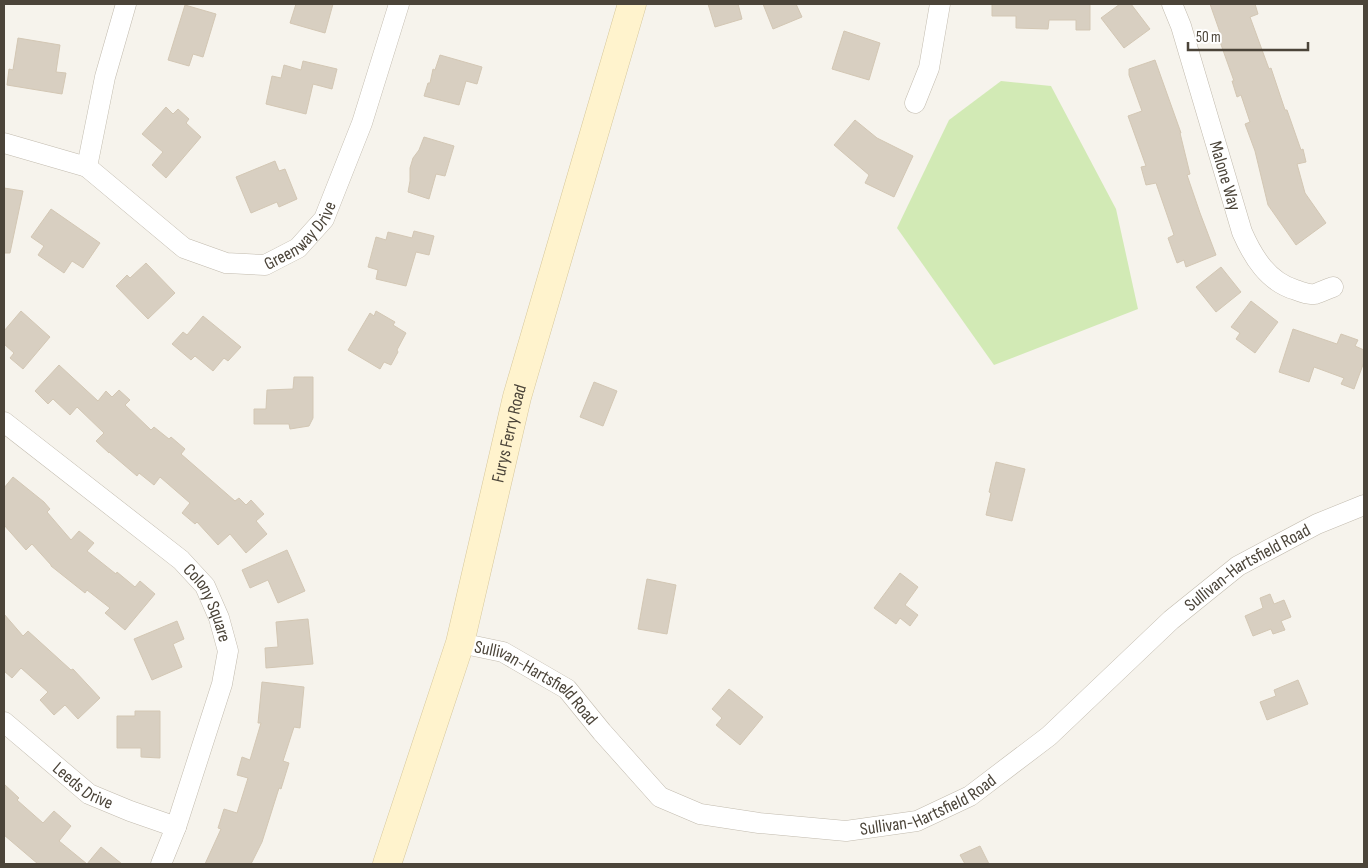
<svg xmlns="http://www.w3.org/2000/svg" width="1368" height="868" font-family="'Sofia Sans Condensed',sans-serif">
  <style>
    .green { fill: #d2eab5 }
    .building { fill: #d8cfc1; stroke: #d3c7b4 }
    .lines { fill: none; stroke-linecap: round; stroke-linejoin: round }
    .street-casing { stroke: #c2bbae; stroke-width: 21 }
    .secondary-casing { stroke: #d6c79b; stroke-width: 29 }
    .street { stroke: #fff; stroke-width: 20 }
    .secondary { stroke: #fff3cd; stroke-width: 28 }
    .labels { text-anchor: middle; dominant-baseline: central; stroke-width: 4; stroke-linejoin: round; paint-order: stroke }
    .street-label { font-size: 18px; fill: #4b4439; stroke: #fff }
  </style>
  <rect width="100%" height="100%" fill="#f6f3ec"/>
  <path class="green" d="M 1001,81 L 1051,86 L 1116,209 L 1138,309 L 994,365 L 897,228 L 949,120 Z"/>
  <path class="building" d="M 296,4 L 333,4 L 325,33 L 290,23 Z
    M 708,4 L 738,4 L 742,19 L 715,27 Z
    M 763,4 L 796,4 L 802,17 L 773,29 Z
    M 992,4 L 1090,4 L 1090,30 L 1076,30 L 1076,20 L 1049,20 L 1048,29 L 1016,28 L 1016,16 L 992,16 Z
    M 1120,4 L 1131,4 L 1150,29 L 1124,48 L 1101,18 Z
    M 1210,4 L 1255,4 L 1258,14 L 1250,17 L 1269,69 L 1271,68 L 1285,110 L 1287,110 L 1301,150 L 1303,149 L 1306,162 L 1297,164 L 1305,193 L 1326,223 L 1296,245 L 1268,205 L 1255,151 L 1245,124 L 1250,122 L 1241,95 L 1237,97 L 1232,81 L 1234,81 L 1219,39 L 1222,38 Z
    M 185,5 L 216,14 L 203,57 L 193,54 L 189,66 L 168,60 Z
    M 844,31 L 880,43 L 869,80 L 832,69 Z
    M 18,38 L 60,45 L 56,72 L 66,73 L 62,94 L 7,85 L 9,69 L 13,70 Z
    M 440,55 L 482,67 L 477,84 L 466,81 L 459,105 L 424,96 L 428,83 L 430,83 L 433,69 L 435,70 Z
    M 1155,60 L 1181,133 L 1180,133 L 1190,174 L 1187,175 L 1200,213 L 1216,255 L 1186,267 L 1184,260 L 1177,263 L 1168,238 L 1174,235 L 1156,183 L 1146,185 L 1141,167 L 1146,166 L 1128,116 L 1142,111 L 1129,75 L 1129,69 Z
    M 303,61 L 337,69 L 332,89 L 313,84 L 306,114 L 266,104 L 272,76 L 281,78 L 284,65 L 301,70 Z
    M 166,107 L 173,114 L 178,109 L 189,119 L 186,123 L 201,137 L 166,178 L 152,165 L 163,152 L 142,134 Z
    M 855,120 L 877,138 L 913,156 L 894,197 L 865,183 L 869,175 L 834,145 Z
    M 424,137 L 454,146 L 445,176 L 436,174 L 429,199 L 408,192 L 410,181 L 410,168 L 413,158 L 419,150 Z
    M 275,161 L 279,171 L 285,169 L 297,199 L 279,207 L 277,202 L 251,213 L 236,177 Z
    M 4,188 L 23,191 L 10,253 L 4,253 Z
    M 51,209 L 100,243 L 83,268 L 72,261 L 64,273 L 38,255 L 44,246 L 31,237 Z
    M 414,231 L 434,236 L 429,255 L 416,252 L 406,286 L 376,279 L 378,270 L 368,267 L 376,237 L 386,240 L 388,232 L 412,238 Z
    M 146,263 L 175,293 L 148,319 L 116,286 L 127,275 L 130,278 Z
    M 1221,267 L 1241,292 L 1216,312 L 1196,287 Z
    M 1251,301 L 1278,322 L 1255,353 L 1236,339 L 1240,333 L 1231,327 Z
    M 21,311 L 50,337 L 23,369 L 10,358 L 14,353 L 4,344 L 4,331 Z
    M 376,311 L 395,322 L 393,325 L 406,333 L 397,350 L 398,352 L 391,365 L 384,362 L 380,369 L 348,350 L 370,313 L 374,316 Z
    M 203,316 L 241,347 L 228,361 L 224,358 L 213,371 L 195,356 L 191,360 L 172,344 L 183,332 L 187,335 Z
    M 1293,329 L 1337,344 L 1341,334 L 1358,340 L 1355,346 L 1364,350 L 1364,362 L 1354,389 L 1341,384 L 1344,378 L 1314,367 L 1309,382 L 1279,372 Z
    M 59,365 L 98,401 L 106,391 L 112,397 L 119,390 L 130,400 L 125,405 L 151,430 L 154,427 L 169,439 L 171,437 L 185,449 L 181,454 L 235,501 L 239,498 L 246,505 L 251,500 L 264,514 L 256,521 L 267,534 L 246,553 L 230,534 L 218,545 L 197,522 L 195,524 L 182,513 L 190,503 L 160,477 L 154,485 L 139,473 L 137,476 L 109,452 L 109,453 L 96,441 L 104,433 L 77,407 L 70,415 L 53,399 L 48,404 L 35,391 Z
    M 294,377 L 313,377 L 313,418 L 309,426 L 290,429 L 289,424 L 254,424 L 254,409 L 266,409 L 267,390 L 293,389 Z
    M 594,382 L 617,391 L 603,426 L 580,417 Z
    M 996,462 L 1025,469 L 1012,521 L 986,515 L 991,493 L 989,492 Z
    M 13,477 L 44,502 L 50,509 L 47,512 L 71,540 L 79,531 L 94,543 L 87,551 L 116,574 L 117,572 L 135,587 L 140,581 L 155,594 L 125,630 L 105,613 L 110,608 L 87,590 L 85,593 L 51,566 L 51,565 L 32,544 L 26,550 L 4,525 L 4,488 Z
    M 287,550 L 305,591 L 278,603 L 268,580 L 250,588 L 242,570 Z
    M 900,573 L 918,587 L 905,605 L 918,615 L 910,626 L 900,618 L 896,624 L 874,608 Z
    M 647,579 L 676,585 L 667,634 L 638,629 Z
    M 1270,594 L 1274,604 L 1284,600 L 1291,617 L 1281,621 L 1285,630 L 1273,634 L 1271,629 L 1253,636 L 1245,616 L 1263,608 L 1260,598 Z
    M 4,614 L 23,636 L 28,631 L 71,670 L 73,669 L 100,698 L 78,719 L 65,705 L 54,715 L 40,700 L 48,692 L 21,668 L 12,678 L 4,671 Z
    M 308,619 L 313,664 L 266,668 L 265,648 L 278,647 L 276,622 Z
    M 177,621 L 184,639 L 173,644 L 182,667 L 152,680 L 134,639 Z
    M 1298,680 L 1308,704 L 1267,720 L 1260,702 L 1276,696 L 1274,690 Z
    M 262,682 L 304,687 L 300,728 L 294,727 L 283,761 L 289,763 L 281,789 L 279,788 L 262,842 L 251,864 L 205,864 L 221,829 L 218,828 L 224,809 L 237,813 L 248,778 L 237,775 L 242,757 L 250,760 L 261,723 L 258,723 Z
    M 729,689 L 763,717 L 740,745 L 716,725 L 722,718 L 712,709 Z
    M 135,711 L 160,711 L 160,758 L 141,757 L 141,748 L 117,748 L 117,716 L 135,716 Z
    M 4,784 L 19,798 L 17,800 L 43,823 L 54,811 L 71,826 L 59,841 L 87,864 L 101,847 L 122,864 L 38,864 L 4,835 Z
    M 980,846 L 989,864 L 965,864 L 960,855 Z"/>
  <g class="lines">
    <defs>
      <g id="street">
        <path id="s1" d="M 126,4 L 105,77 L 87,167 L 184,248 L 226,263 L 265,265 L 298,248 L 324,219 L 362,123 L 399,4"/>
        <path id="s2" d="M 1172,4 L 1181,26 L 1242,232 C 1253,257 1268,282 1296,290 C 1301,292 1309,295 1315,294 C 1321,292 1327,289 1333,287"/>
        <path d="M 915,103 L 929,68 L 940,4"/>
        <path d="M 4,143 L 87,167"/>
        <path id="s3" d="M 4,422 L 181,560 L 205,586 L 219,618 L 228,651 L 222,684 L 176,827 L 161,864"/>
        <path id="s4" d="M 460,643 L 503,652 L 567,689 L 602,732 L 660,797 L 700,814 L 759,823 L 846,831 L 917,821 L 970,796 L 1049,736 L 1171,620 L 1238,566 L 1317,524 L 1364,505"/>
        <path id="s5" d="M 4,722 L 89,794 L 130,811 L 176,827"/>
      </g>
      <g id="secondary">
        <path id="s6" d="M 387,864 L 460,643 L 517,397 L 632,4"/>
      </g>
    </defs>
    <use href="#street" class="street-casing"/>
    <use href="#secondary" class="secondary-casing"/>
    <use href="#street" class="street"/>
    <use href="#secondary" class="secondary"/>
  </g>
  <g class="labels">
    <g class="street-label">
      <text stroke="none"><textPath href="#s2" startOffset="180">Malone Way</textPath></text>
      <text stroke="none"><textPath href="#s1" startOffset="425">Greenway Drive</textPath></text>
      <text stroke="none"><textPath href="#s6" startOffset="448">Furys Ferry Road</textPath></text>
      <text stroke="none"><textPath href="#s4" startOffset="942">Sullivan-Hartsfield Road</textPath></text>
      <text stroke="none"><textPath href="#s3" startOffset="276">Colony Square</textPath></text>
      <text stroke="none"><textPath href="#s4" startOffset="88">Sullivan-Hartsfield Road</textPath></text>
      <text stroke="none"><textPath href="#s5" startOffset="102">Leeds Drive</textPath></text>
      <text stroke="none"><textPath href="#s4" startOffset="538">Sullivan-Hartsfield Road</textPath></text>
    </g>
  </g>
  <rect width="1368" height="868" fill="none" stroke="#4b4439" stroke-width="10"/>
  <path d="M1188 42v8h120v-8" fill="none" stroke="#4b4439" stroke-width="2.5"/>
  <text x="1196" y="42" font-size="15" fill="#4b4439" stroke="#ffffff" stroke-width="4" paint-order="stroke">50 m</text>
</svg>
